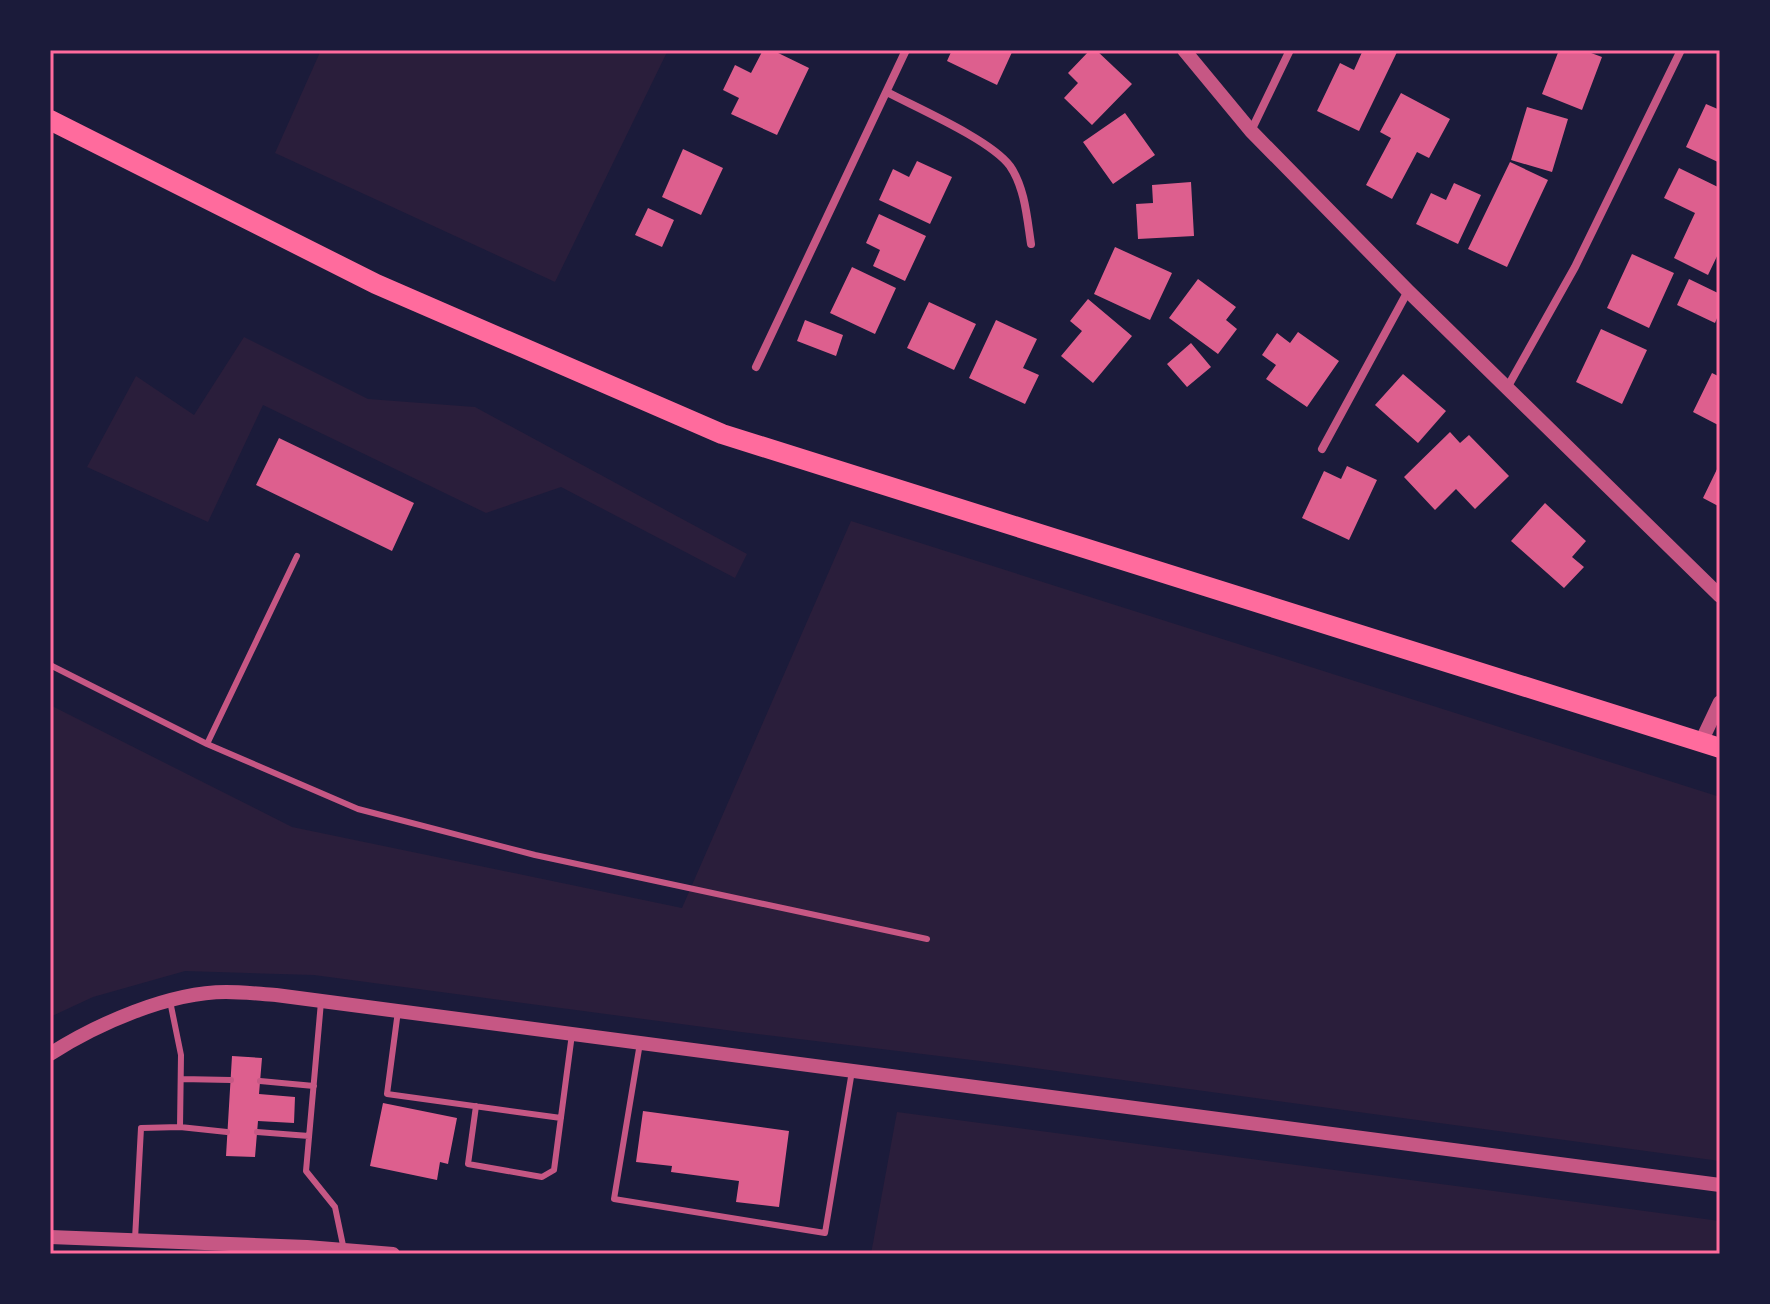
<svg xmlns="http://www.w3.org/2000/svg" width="1770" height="1304" font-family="'Space Grotesk',sans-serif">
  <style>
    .green { fill: #2a1e3b }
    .building { fill: #dd5f8e }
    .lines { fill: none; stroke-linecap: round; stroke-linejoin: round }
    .service { stroke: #c65784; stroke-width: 6 }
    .minor { stroke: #c65784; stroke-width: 8 }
    .tertiary { stroke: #c65784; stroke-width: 14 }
    .primary { stroke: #ff6b9d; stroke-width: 20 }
    .neatline { fill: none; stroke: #ff6b9d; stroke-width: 3 }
  </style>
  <rect width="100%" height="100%" fill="#1b1b3a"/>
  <path class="green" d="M 321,50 L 668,50 L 555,282 L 275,153 Z
    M 244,337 L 368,399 L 475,407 L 747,554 L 735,578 L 561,487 L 486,513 L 263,405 L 208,522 L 87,467 L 136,376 L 194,415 Z
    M 851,521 L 1720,797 L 1720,1161 L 1005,1064 L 741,1032 L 314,975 L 185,971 L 93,997 L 50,1017 L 50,705 L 292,827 L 682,908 Z
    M 897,1112 L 1720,1221 L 1720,1254 L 871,1254 Z"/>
  <path class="building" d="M 763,50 L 772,50 L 809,68 L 777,135 L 731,114 L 739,98 L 723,90 L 735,65 L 751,73 Z
    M 952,50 L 1013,50 L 997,85 L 947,61 Z
    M 1090,50 L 1096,50 L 1132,84 L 1092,125 L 1064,98 L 1078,83 L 1068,73 Z
    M 1363,50 L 1398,50 L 1359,131 L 1317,111 L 1340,63 L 1354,70 Z
    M 1559,50 L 1583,50 L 1602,57 L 1582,110 L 1542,94 Z
    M 1401,93 L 1450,119 L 1429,158 L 1417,152 L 1392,199 L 1366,185 L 1391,138 L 1380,132 Z
    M 1706,104 L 1720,110 L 1720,163 L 1686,147 Z
    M 1527,107 L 1568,119 L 1552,172 L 1511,160 Z
    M 1125,113 L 1155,155 L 1113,184 L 1083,142 Z
    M 683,149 L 723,168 L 701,215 L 662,197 Z
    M 917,161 L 952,177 L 930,224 L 879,200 L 893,169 L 909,177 Z
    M 1510,162 L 1548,180 L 1507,267 L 1468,249 Z
    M 1679,168 L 1720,188 L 1720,250 L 1708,275 L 1674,258 L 1695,213 L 1664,198 Z
    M 1191,182 L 1194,236 L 1138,239 L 1136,204 L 1153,203 L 1152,185 Z
    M 1454,183 L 1481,195 L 1458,244 L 1416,224 L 1431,193 L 1446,200 Z
    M 648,208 L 674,220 L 662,247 L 635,235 Z
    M 879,214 L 926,236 L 905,281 L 873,266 L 880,250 L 866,243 Z
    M 1115,247 L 1172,273 L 1150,320 L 1094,294 Z
    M 1632,254 L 1674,273 L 1649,328 L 1607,308 Z
    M 852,267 L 896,288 L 875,334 L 830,313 Z
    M 1198,279 L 1236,307 L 1226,320 L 1237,329 L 1218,354 L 1169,318 Z
    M 1689,279 L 1720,294 L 1720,311 L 1715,323 L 1677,305 Z
    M 1088,299 L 1132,336 L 1093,383 L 1061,356 L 1082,331 L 1070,321 Z
    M 929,302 L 976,324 L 954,370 L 907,348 Z
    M 805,320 L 843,335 L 836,356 L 797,341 Z
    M 996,320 L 1037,339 L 1023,368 L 1039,375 L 1025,404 L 969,378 Z
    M 1601,329 L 1647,350 L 1622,404 L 1576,382 Z
    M 1298,332 L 1339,361 L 1307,407 L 1266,379 L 1276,365 L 1262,355 L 1277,333 L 1290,343 Z
    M 1191,343 L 1211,367 L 1187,387 L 1167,364 Z
    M 1712,373 L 1720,377 L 1720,426 L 1693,412 Z
    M 1403,374 L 1446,411 L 1418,443 L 1375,405 Z
    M 1450,432 L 1460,443 L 1469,435 L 1509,476 L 1475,509 L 1456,489 L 1435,510 L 1404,477 Z
    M 279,438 L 414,503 L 392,551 L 256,485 Z
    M 1720,463 L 1720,507 L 1703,498 Z
    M 1347,466 L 1377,480 L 1349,540 L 1302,518 L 1324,471 L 1341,479 Z
    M 1545,503 L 1586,541 L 1572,557 L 1584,567 L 1564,588 L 1511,541 Z
    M 232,1056 L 262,1058 L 259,1094 L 295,1097 L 294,1123 L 258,1121 L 255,1157 L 226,1156 Z
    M 383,1103 L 457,1118 L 448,1164 L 440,1162 L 437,1180 L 370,1166 Z
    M 643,1111 L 789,1131 L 779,1207 L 736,1202 L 739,1181 L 671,1172 L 672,1166 L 636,1162 Z"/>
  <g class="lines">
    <path class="service" d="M 50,665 L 207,744 L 358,809 L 535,855 L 927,939
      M 207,744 L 297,556
      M 321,1002 L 306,1171 L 335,1207 L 344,1250
      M 398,1011 L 387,1094 L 561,1118
      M 640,1043 L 614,1199 L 825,1233 L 852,1071
      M 181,1079 L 231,1080
      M 260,1081 L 314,1086
      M 476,1106 L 468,1164 L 542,1177 L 554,1170 L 572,1034
      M 180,1127 L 227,1132
      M 257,1132 L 309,1136
      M 135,1239 L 141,1128 L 180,1127 L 181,1055 L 170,1001"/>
    <path class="minor" d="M 887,92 C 917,108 991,140 1010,166 C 1025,188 1027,218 1031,244
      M 1251,131 L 1290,50
      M 756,367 L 906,50
      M 1507,388 L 1575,267 L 1681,50
      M 1322,449 L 1408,291"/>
    <path class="tertiary" d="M 1184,50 L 1251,131 L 1408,291 L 1720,596
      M 1701,742 L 1720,702
      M 50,1054 C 97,1024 169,992 226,992 C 243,992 260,994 276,995 L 1720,1185
      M 50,1237 L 307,1247 L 393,1254"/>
    <path class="primary" d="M 50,120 L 376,284 L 722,434 L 1720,748"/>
  </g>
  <rect width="1770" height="1304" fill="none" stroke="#1b1b3a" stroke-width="104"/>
  <rect x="52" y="52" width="1666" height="1200" class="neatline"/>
</svg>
